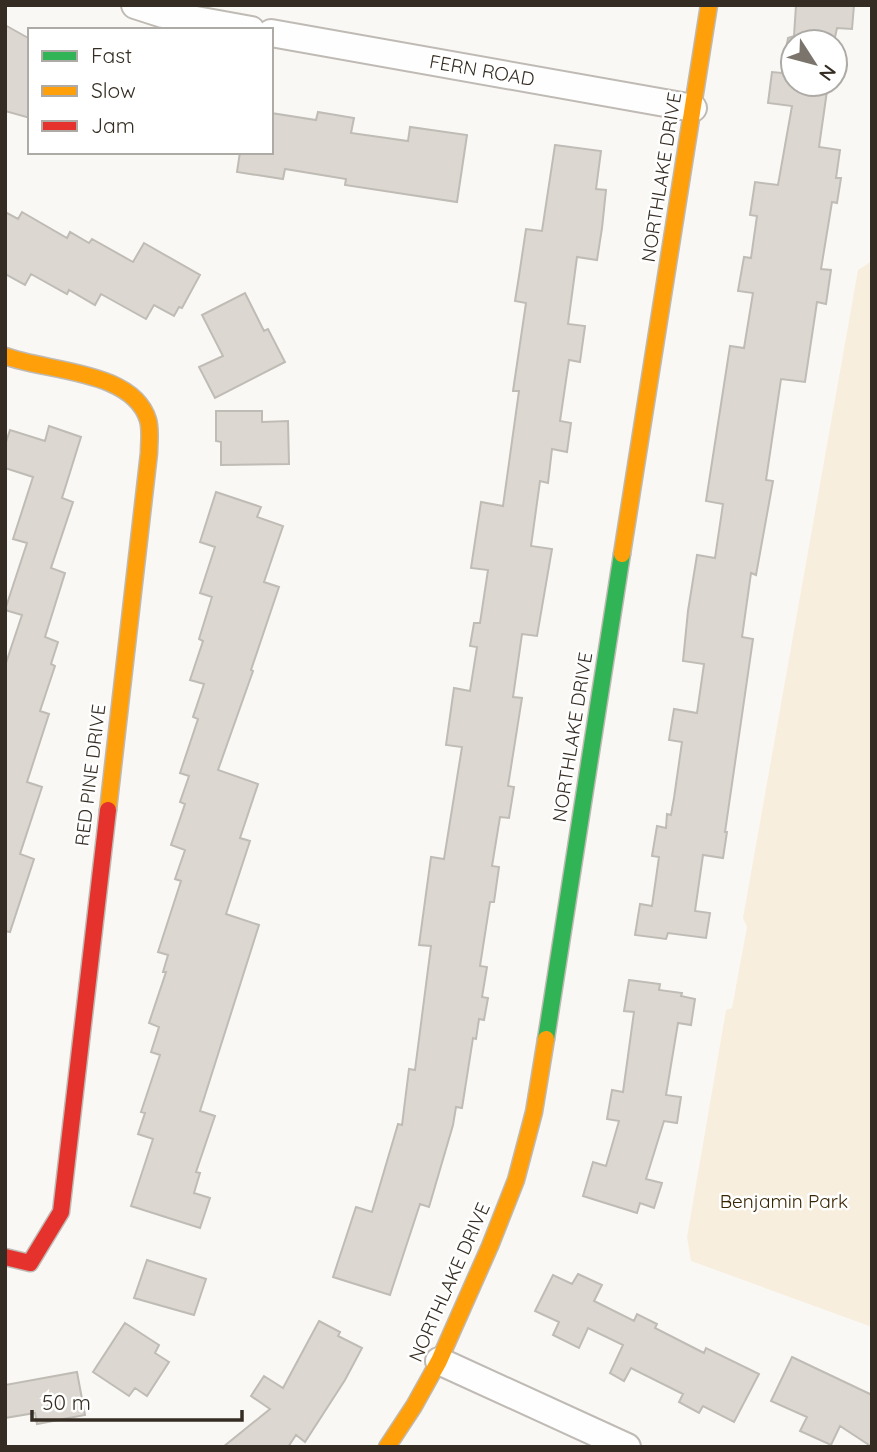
<svg xmlns="http://www.w3.org/2000/svg" width="877" height="1452" font-family="Quicksand,sans-serif">
  <style>
    .green { fill: #f8eedd }
    .building { fill: #dcd8d1; stroke: #bfbbb5; stroke-width: 2 }
    .lines { fill: none; stroke-linecap: round; stroke-linejoin: round }
    .street-casing { stroke: #bfbab4; stroke-width: 30 }
    .fast-casing { stroke: #bfbab4; stroke-width: 19 }
    .slow-casing { stroke: #bfbab4; stroke-width: 19 }
    .jam-casing { stroke: #bfbab4; stroke-width: 19 }
    .street { stroke: #fefefe; stroke-width: 26 }
    .fast { stroke: #30b455; stroke-width: 16 }
    .slow { stroke: #ff9f0a; stroke-width: 16 }
    .jam { stroke: #e5322d; stroke-width: 16 }
    .labels { text-anchor: middle; dominant-baseline: central; stroke-width: 5; stroke-linejoin: round; paint-order: stroke }
    .street-label { font-size: 19px; fill: #352d23; stroke: #fff }
    .park-label { font-size: 19px; fill: #392500; stroke: #fff }
  </style>
  <rect width="100%" height="100%" fill="#faf8f5"/>
  <path class="green" d="M 872,261 L 872,1327 L 691,1261 L 687,1237 L 726,1010 L 732,1008 L 747,927 L 743,918 L 858,270 Z"/>
  <path class="building" d="M 796,5 L 854,5 L 852,29 L 837,28 L 834,42 L 793,42 L 793,84 L 828,84 L 819,147 L 840,150 L 836,178 L 841,178 L 837,203 L 832,202 L 821,269 L 831,270 L 826,304 L 817,302 L 805,382 L 781,379 L 766,480 L 773,481 L 756,575 L 751,573 L 742,637 L 753,639 L 725,832 L 727,832 L 723,858 L 703,855 L 695,911 L 710,913 L 706,938 L 668,933 L 666,939 L 635,935 L 640,904 L 652,906 L 659,857 L 652,856 L 657,826 L 666,828 L 667,814 L 671,815 L 674,798 L 682,742 L 669,740 L 674,709 L 697,713 L 704,664 L 683,661 L 688,611 L 697,555 L 715,558 L 723,504 L 706,501 L 730,346 L 744,348 L 753,293 L 738,291 L 744,257 L 751,258 L 757,216 L 750,215 L 755,182 L 778,185 L 792,106 L 768,103 L 772,72 L 782,73 L 788,38 L 794,36 Z
    M 5,25 L 30,39 L 30,118 L 5,111 Z
    M 318,112 L 354,118 L 351,133 L 408,141 L 410,127 L 467,135 L 457,202 L 345,185 L 346,179 L 285,169 L 283,179 L 237,172 L 240,152 L 271,152 L 271,113 L 316,120 Z
    M 555,145 L 601,151 L 596,189 L 606,190 L 602,228 L 597,260 L 577,257 L 568,324 L 585,326 L 580,362 L 569,360 L 560,421 L 571,423 L 567,452 L 552,449 L 548,483 L 540,481 L 531,546 L 552,549 L 537,636 L 522,634 L 513,697 L 522,698 L 508,786 L 514,787 L 509,818 L 500,817 L 492,866 L 499,867 L 494,902 L 490,902 L 480,966 L 487,967 L 482,997 L 488,998 L 484,1020 L 479,1019 L 476,1039 L 473,1038 L 462,1108 L 456,1107 L 453,1125 L 429,1207 L 420,1204 L 390,1295 L 333,1277 L 356,1207 L 372,1212 L 398,1124 L 402,1125 L 409,1069 L 415,1070 L 431,946 L 419,945 L 431,857 L 444,859 L 462,747 L 446,745 L 454,688 L 470,691 L 477,647 L 470,646 L 474,623 L 480,623 L 488,570 L 471,568 L 481,502 L 503,506 L 519,391 L 513,391 L 526,303 L 515,301 L 519,276 L 526,229 L 542,231 Z
    M 5,212 L 18,219 L 22,212 L 67,238 L 70,232 L 89,243 L 92,239 L 133,262 L 144,243 L 200,275 L 182,308 L 179,307 L 174,316 L 154,305 L 146,319 L 101,294 L 95,305 L 69,290 L 67,294 L 31,274 L 25,285 L 5,274 Z
    M 245,293 L 264,331 L 268,329 L 285,362 L 215,398 L 199,367 L 223,356 L 202,315 Z
    M 216,411 L 262,411 L 262,422 L 288,421 L 289,464 L 221,465 L 221,442 L 216,441 Z
    M 49,426 L 81,437 L 62,498 L 73,502 L 51,568 L 65,573 L 45,637 L 58,642 L 51,664 L 55,666 L 40,711 L 49,714 L 27,782 L 42,787 L 20,854 L 34,859 L 10,932 L 5,931 L 5,666 L 22,615 L 5,610 L 27,543 L 13,539 L 33,477 L 5,468 L 5,445 L 10,430 L 45,441 Z
    M 216,492 L 261,507 L 257,517 L 283,526 L 264,582 L 279,587 L 251,670 L 253,671 L 218,770 L 258,784 L 240,838 L 250,841 L 226,914 L 259,925 L 200,1111 L 215,1116 L 196,1172 L 200,1173 L 194,1193 L 210,1198 L 200,1228 L 131,1206 L 153,1139 L 138,1134 L 145,1113 L 141,1112 L 160,1055 L 151,1052 L 159,1027 L 149,1023 L 166,972 L 163,972 L 168,955 L 158,952 L 181,881 L 175,879 L 185,850 L 171,845 L 185,804 L 180,802 L 189,776 L 180,773 L 198,719 L 193,717 L 204,684 L 190,680 L 203,641 L 199,639 L 212,597 L 200,593 L 215,547 L 200,542 Z
    M 629,980 L 660,984 L 659,990 L 682,993 L 681,996 L 695,999 L 691,1025 L 678,1023 L 666,1095 L 681,1097 L 677,1123 L 664,1121 L 646,1179 L 662,1183 L 654,1208 L 640,1203 L 637,1213 L 583,1196 L 593,1162 L 606,1166 L 619,1121 L 607,1119 L 612,1090 L 623,1092 L 634,1012 L 624,1011 Z
    M 147,1260 L 206,1279 L 194,1315 L 134,1298 Z
    M 578,1274 L 602,1285 L 594,1301 L 634,1321 L 637,1314 L 657,1324 L 655,1328 L 704,1353 L 706,1348 L 759,1374 L 734,1422 L 703,1406 L 699,1413 L 679,1402 L 683,1394 L 631,1368 L 624,1381 L 610,1373 L 623,1345 L 588,1328 L 579,1348 L 553,1335 L 559,1322 L 535,1311 L 553,1275 L 572,1284 Z
    M 319,1321 L 340,1332 L 338,1336 L 362,1348 L 345,1380 L 305,1442 L 296,1435 L 288,1447 L 223,1447 L 270,1409 L 251,1396 L 264,1376 L 283,1388 Z
    M 125,1323 L 159,1345 L 155,1353 L 169,1362 L 147,1396 L 135,1388 L 129,1396 L 93,1372 Z
    M 792,1357 L 872,1395 L 872,1447 L 840,1426 L 831,1445 L 800,1431 L 807,1417 L 771,1401 Z
    M 77,1372 L 85,1415 L 37,1424 L 35,1413 L 5,1418 L 5,1385 Z"/>
  <g class="lines">
    <defs>
      <path id="street" d="M 135,5 L 163,14 L 251,30
        M 271,33 L 693,108
        M 439,1361 L 627,1447"/>
      <path id="fast" d="M 546,1039 L 622,554"/>
      <path id="slow" d="M 5,356 C 47,372 133,370 148,420 C 151,430 149,443 149,453 L 108,810
        M 622,554 L 709,5
        M 387,1447 L 414,1406 L 439,1361 L 490,1246 L 516,1180 L 534,1112 L 546,1039"/>
      <path id="jam" d="M 5,1257 L 30,1263 L 61,1212 L 108,810"/>
    </defs>
    <use href="#street" class="street-casing"/>
    <use href="#fast" class="fast-casing"/>
    <use href="#slow" class="slow-casing"/>
    <use href="#jam" class="jam-casing"/>
    <use href="#street" class="street"/>
    <use href="#fast" class="fast"/>
    <use href="#slow" class="slow"/>
    <use href="#jam" class="jam"/>
  </g>
  <g class="labels">
    <g class="street-label">
      <text transform="translate(482 70) rotate(10)">FERN ROAD</text>
      <text transform="translate(661 177) rotate(-81)">NORTHLAKE DRIVE</text>
      <text transform="translate(572 737) rotate(-81)">NORTHLAKE DRIVE</text>
      <text transform="translate(90 775) rotate(-83)">RED PINE DRIVE</text>
      <text transform="translate(449 1282) rotate(-66)">NORTHLAKE DRIVE</text>
    </g>
    <g class="park-label">
      <text x="784" y="1201">Benjamin Park</text>
    </g>
  </g>
  <rect width="877" height="1452" fill="none" stroke="#352d23" stroke-width="14"/>
  <rect x="28" y="28" width="245" height="126" fill="#ffffff" stroke="#aeaba7" stroke-width="2"/>
  <rect x="42" y="51" width="35" height="10" fill="#30b455" stroke="#aeaba7" stroke-width="2"/>
  <text x="91" y="63" font-size="21" fill="#352d23">Fast</text>
  <rect x="42" y="86" width="35" height="10" fill="#ff9f0a" stroke="#aeaba7" stroke-width="2"/>
  <text x="91" y="98" font-size="21" fill="#352d23">Slow</text>
  <rect x="42" y="121" width="35" height="10" fill="#e5322d" stroke="#aeaba7" stroke-width="2"/>
  <text x="91" y="133" font-size="21" fill="#352d23">Jam</text>
  <g transform="translate(814 63) rotate(126)"><circle r="33" fill="#ffffff" stroke="#aeaba7" stroke-width="2"/>
  <path d="M0-5L12 26L0 18L-12 26Z" fill="#7a746c"/>
  <text y="-10" font-size="19" font-weight="bold" text-anchor="middle" fill="#352d23">N</text>
  </g>
  <path d="M32 1410v10h210v-10" fill="none" stroke="#352d23" stroke-width="3.5"/>
  <text x="42" y="1410" font-size="21" fill="#352d23" stroke="#ffffff" stroke-width="5" paint-order="stroke">50 m</text>
</svg>
